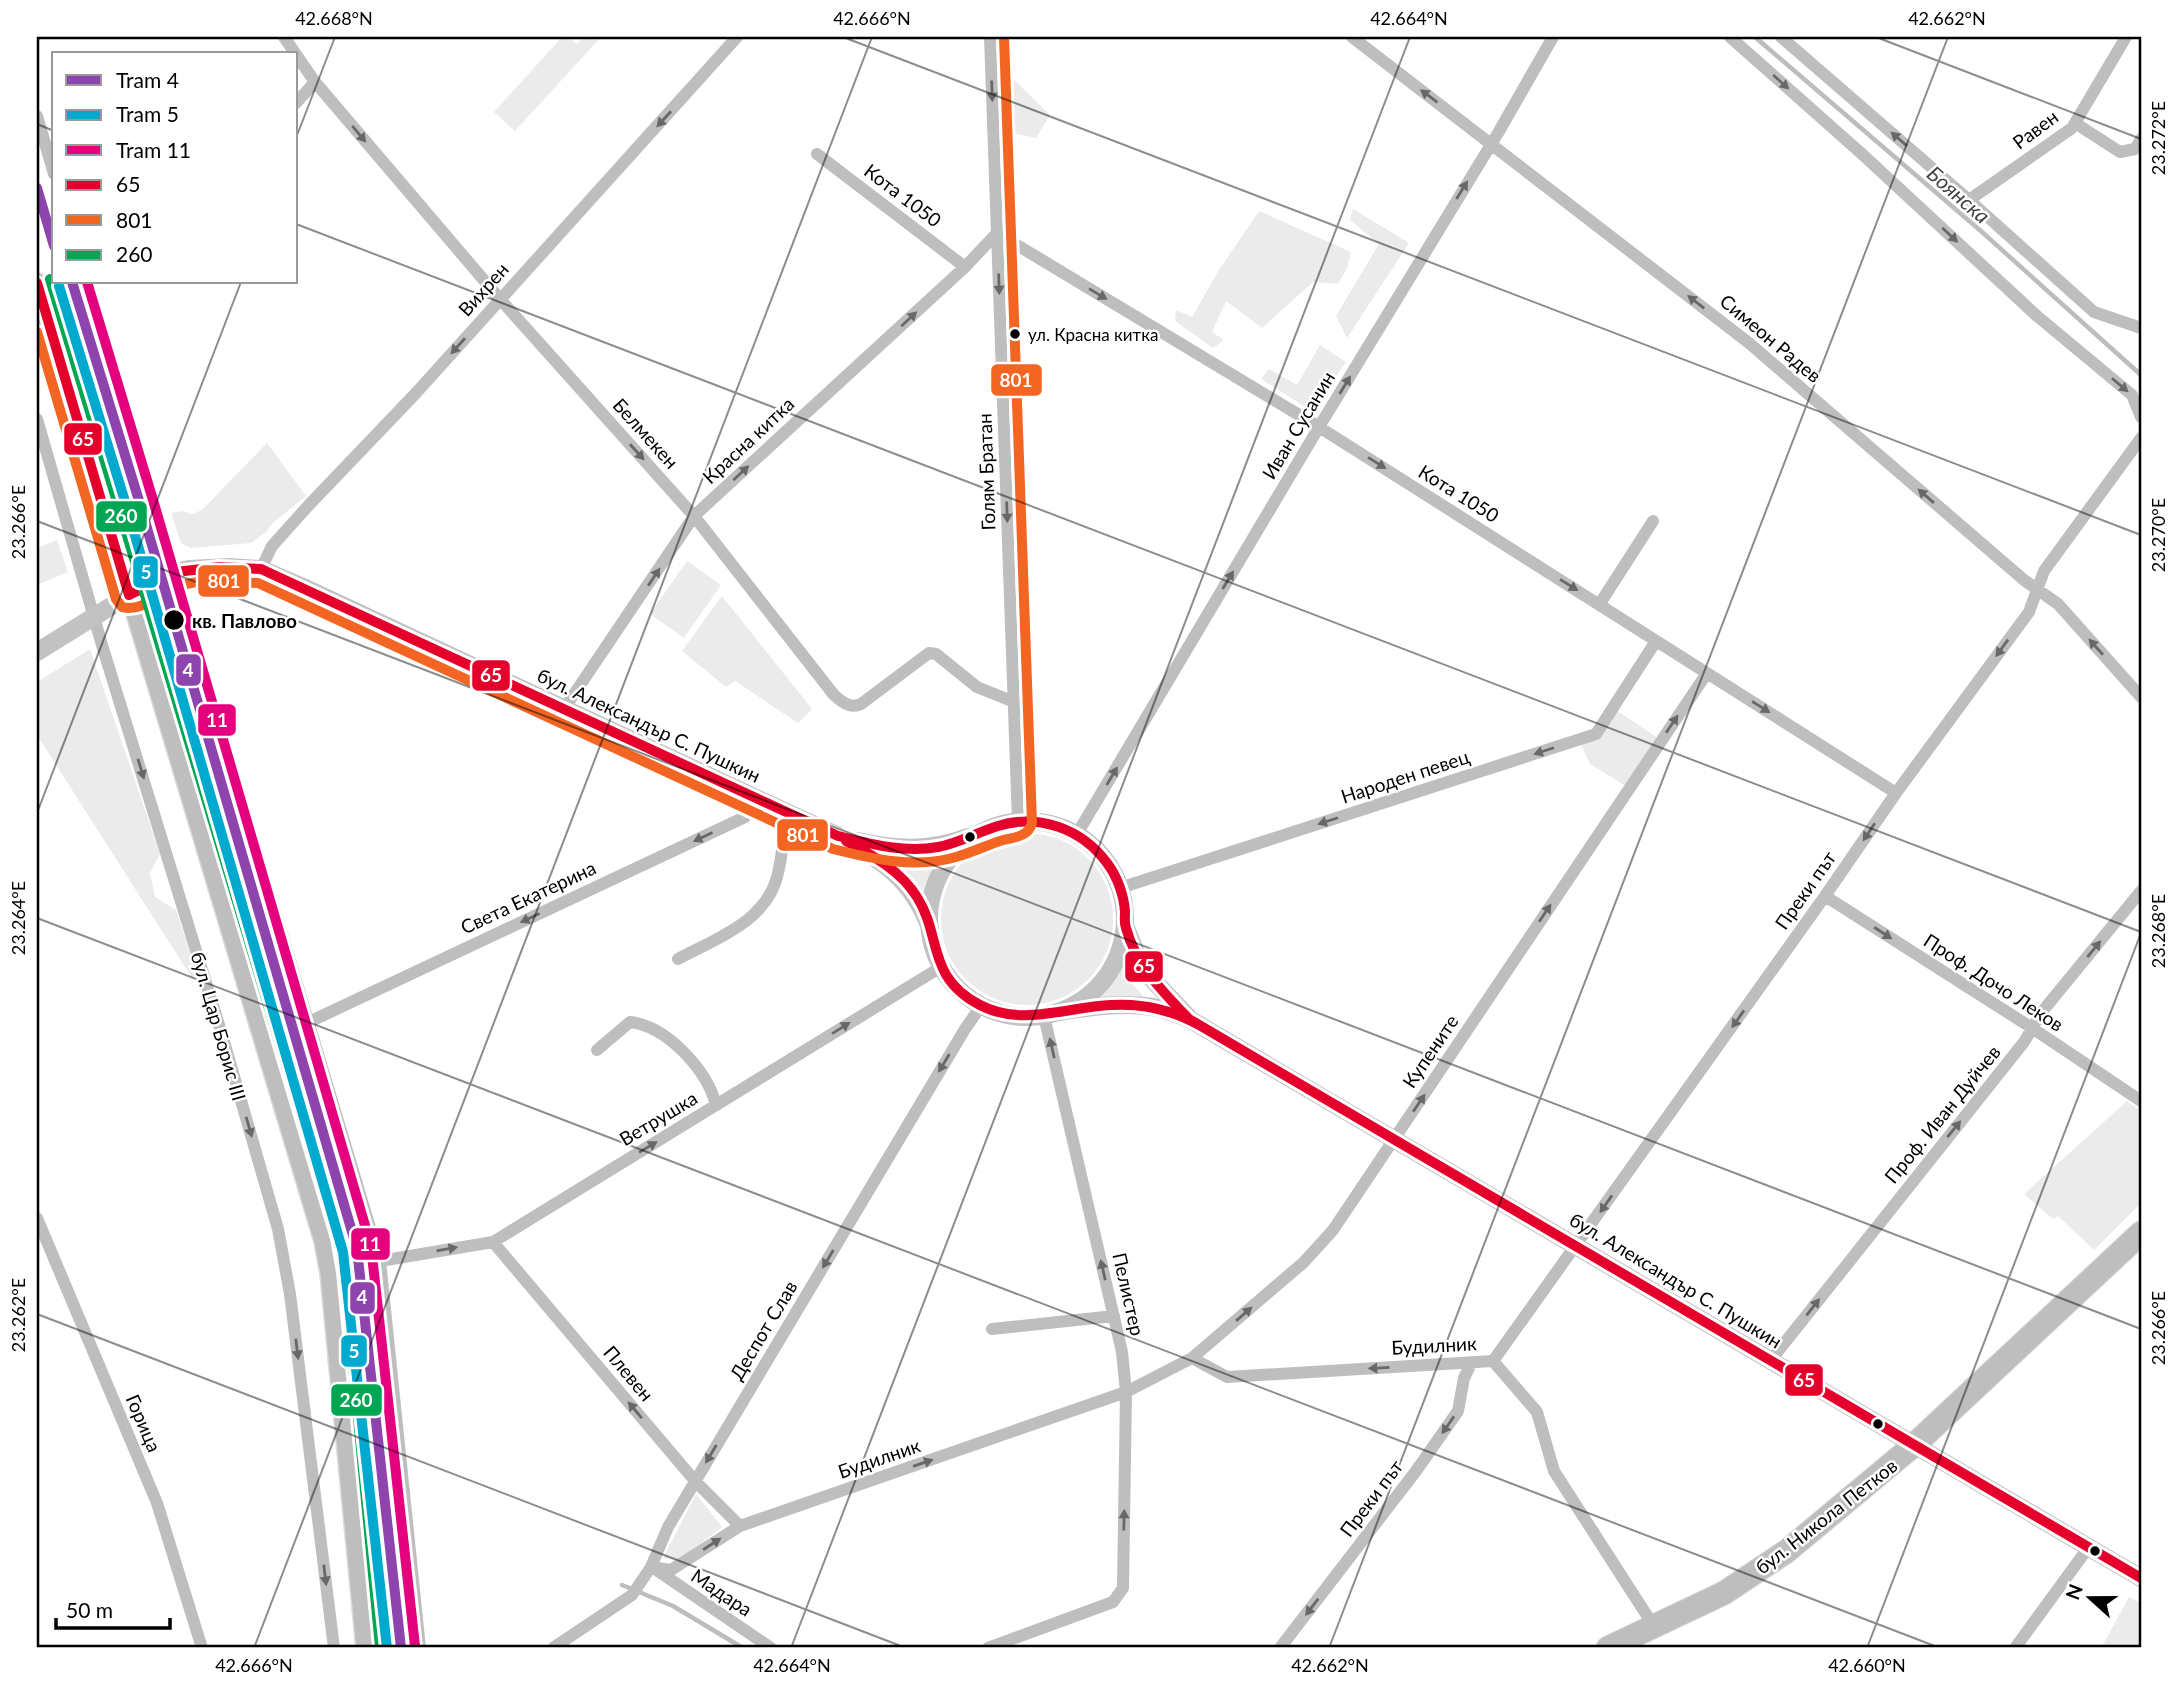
<svg xmlns="http://www.w3.org/2000/svg" width="2178" height="1685" font-family="Lato,sans-serif">
  <style>
    .green { fill: #ebebeb }
    .lines { fill: none; stroke-linecap: round; stroke-linejoin: round }
    .stream { stroke: #bdbdbd; stroke-width: 4.5 }
    .primary-casing { stroke: #dbdbdb; stroke-width: 22 }
    .highway-casing { stroke: #dbdbdb; stroke-width: 25 }
    .street { stroke: #bebebe; stroke-width: 12 }
    .secondary { stroke: #c2c2c2; stroke-width: 18 }
    .primary { stroke: #bebebe; stroke-width: 19 }
    .highway { stroke: #bebebe; stroke-width: 23 }
    .bus-1-casing { stroke: #fff; stroke-width: 16 }
    .bus-2-casing { stroke: #fff; stroke-width: 16 }
    .bus-3-casing { stroke: #fff; stroke-width: 16 }
    .bus-1 { stroke: #e4002b; stroke-width: 10 }
    .bus-2 { stroke: #f26522; stroke-width: 10 }
    .bus-3 { stroke: #00a651; stroke-width: 10 }
    .tram-1-casing { stroke: #fff; stroke-width: 16 }
    .tram-2-casing { stroke: #fff; stroke-width: 16 }
    .tram-3-casing { stroke: #fff; stroke-width: 16 }
    .tram-1 { stroke: #8e44ad; stroke-width: 10 }
    .tram-2 { stroke: #00a9ce; stroke-width: 10 }
    .tram-3 { stroke: #e5007d; stroke-width: 10 }
    .oneway { fill: #686868 }
    .ticks { fill: none; stroke: #000; stroke-width: 2; stroke-opacity: 0.45 }
    .bus-dot { fill: #000; stroke: #fff; stroke-width: 2.5 }
    .labels { text-anchor: middle; dominant-baseline: central; stroke-width: 5; stroke-linejoin: round; paint-order: stroke }
    .bus-label { font-size: 17px; fill: #000; stroke: #fff; text-anchor: start }
    .street-label { font-size: 19px; fill: #000; stroke: #fff }
    .stop-label { font-size: 19px; font-weight: bold; fill: #000; stroke: #fff; text-anchor: start }
    .water-label { font-size: 21px; font-style: italic; fill: #424242; stroke: #fff }
    .line-badge { stroke: #fff; stroke-width: 2.5 }
    .badge-label { font-size: 19px; text-anchor: middle; font-weight: bold; fill: #fff }
    .neatline { fill: none; stroke: #000; stroke-width: 2.5 }
    .ticks-label { font-size: 18px; text-anchor: middle; fill: #000 }
  </style>
  <rect width="100%" height="100%" fill="#fff"/>
  <path class="green" d="M 562,37 L 569,37 L 577,44 L 583,37 L 601,37 L 515,131 L 494,112 Z
    M 1010,76 L 1050,115 L 1036,138 L 1013,133 Z
    M 1353,209 L 1409,243 L 1347,338 L 1336,316 L 1379,244 L 1350,220 Z
    M 1259,211 L 1351,252 L 1347,268 L 1338,284 L 1313,282 L 1262,328 L 1226,301 L 1212,332 L 1224,340 L 1213,348 L 1175,321 L 1176,310 L 1192,317 L 1219,270 Z
    M 1320,345 L 1346,362 L 1312,411 L 1261,379 L 1269,369 L 1297,385 Z
    M 267,443 L 306,496 L 273,523 L 266,532 L 251,543 L 191,548 L 181,543 L 171,513 L 182,511 L 192,514 L 202,510 Z
    M 57,540 L 68,572 L 37,585 L 37,548 Z
    M 687,561 L 721,585 L 684,638 L 650,614 Z
    M 722,596 L 812,709 L 798,723 L 735,681 L 726,687 L 682,651 Z
    M 90,649 L 160,854 L 150,873 L 155,897 L 176,910 L 198,976 L 192,978 L 37,735 L 37,682 Z
    M 1613,708 L 1661,740 L 1629,788 L 1590,764 L 1579,740 L 1596,734 Z
    M941 919a86 86 0 1 1 172 0a86 86 0 1 1-172 0Z
    M 940,852 L 921,894 L 885,855 L 910,855 Z
    M 1121,960 L 1134,985 L 1146,1000 L 1093,1001 L 1110,985 Z
    M 2127,1101 L 2141,1111 L 2141,1203 L 2094,1250 L 2058,1216 L 2053,1219 L 2024,1194 Z
    M 696,1494 L 722,1527 L 678,1561 L 663,1558 Z
    M 2129,1597 L 2141,1603 L 2141,1648 L 2101,1648 Z"/>
  <g class="lines">
    <path class="stream" d="M 1755,37 L 1982,232 L 2141,375
      M 622,1585 L 673,1606 L 743,1648"/>
    <defs>
      <path id="primary" d="M 37,283 L 324,1241 L 330,1273 L 366,1648
        M 37,350 L 48,321"/>
      <path id="highway" d="M 1608,1648 L 1724,1593 L 1787,1551 L 1914,1445 L 2141,1233"/>
    </defs>
    <use href="#primary" class="primary-casing"/>
    <use href="#highway" class="highway-casing"/>
    <path class="street" d="M 284,37 L 315,82 L 500,299 L 694,516 L 834,695 C 842,702 850,709 861,704 L 929,653 L 936,654 L 977,687 L 1014,702
      M 990,37 L 1018,822
      M 1352,37 L 1749,343 L 2024,580 L 2058,604 L 2141,697
      M 1730,37 L 1862,154 L 2037,316 L 2132,395 L 2141,417
      M 1781,37 L 1969,200 L 2094,312 L 2141,328
      M 296,103 L 315,82
      M 37,116 L 54,174
      M 2075,123 L 2120,152 L 2135,149 L 2141,139
      M 817,154 L 965,267
      M 1969,200 L 2072,128 L 2126,37
      M 86,282 L 176,572 L 219,724 L 380,1261 L 420,1648
      M 37,419 L 102,645 L 223,1038 L 278,1229 L 290,1294 L 334,1648
      M 261,569 L 272,546 L 308,506 L 416,393 L 737,37
      M 1599,605 L 1653,521
      M 564,709 L 694,516 L 965,267 L 997,233 L 1319,427 L 1896,793
      M 1077,834 L 1319,427 L 1498,133 L 1553,37
      M 1120,888 L 1596,734 L 1656,641
      M 1825,896 L 2032,1028 L 2141,1101
      M 678,959 C 717,938 768,921 778,873 C 783,853 783,833 788,813
      M 309,1022 L 745,817 L 755,798
      M 597,1050 L 630,1022 C 667,1026 707,1070 716,1105
      M 37,1218 L 157,1503 L 202,1648
      M 493,1242 L 695,1481 L 740,1526
      M 380,1261 L 493,1242 L 941,967
      M 992,1329 L 1114,1316
      M 1192,1358 L 1227,1377 L 1493,1361 L 1537,1412 L 1554,1471 L 1655,1628
      M 1771,1360 L 2024,1042 L 2041,1013 L 2141,891
      M 1493,1361 L 1825,896 L 1896,793 L 2029,612 L 2044,571 L 2141,438
      M 651,1567 L 671,1570 L 740,1526 L 1126,1392 L 1192,1358 L 1304,1262 L 1333,1230 L 1707,673
      M 658,1571 L 771,1648
      M 553,1648 L 632,1595 L 651,1567 L 668,1527 L 965,1029 L 981,1006
      M 988,1648 L 1113,1602 L 1123,1588 L 1126,1392 L 1122,1352 L 1044,1016
      M 1280,1648 L 1416,1471 L 1458,1411 L 1464,1378 L 1472,1362
      M 2015,1648 L 2088,1548"/>
    <path class="secondary" d="M 37,652 L 129,595 L 176,572 L 189,569 L 229,567 L 261,569 L 303,587 L 838,836 C 882,861 912,878 930,928
      M929 919a98 98 0 1 1 196 0a98 98 0 1 1-196 0Z
      M 858,841 C 897,850 931,851 968,837
      M 1125,926 L 1139,960 L 1151,978 L 1188,1017
      M 1059,1012 C 1090,1007 1121,1002 1153,1007 C 1165,1009 1178,1015 1189,1019 L 2141,1578"/>
    <use href="#primary" class="primary"/>
    <use href="#highway" class="highway"/>
    <defs>
      <path id="bus-1" d="M 37,283 L 129,595
        M 129,595 L 176,572 L 219,567 L 261,569 L 838,836 C 871,844 904,853 938,847 C 959,843 978,832 998,826 C 1039,813 1082,829 1107,863 C 1117,876 1124,895 1125,912 C 1125,918 1124,922 1126,928 C 1136,965 1163,992 1189,1019 L 2141,1578
        M 846,841 C 872,855 901,871 917,897 C 942,936 926,977 980,1005 C 1022,1027 1067,1007 1111,1005 C 1142,1003 1172,1010 1199,1025"/>
      <path id="bus-2" d="M 37,332 L 116,599 L 122,607 C 141,613 162,592 179,586 C 203,578 233,582 258,583 L 833,849 C 873,859 915,869 956,857 C 970,853 983,847 997,842 C 1010,837 1028,839 1032,823 L 1004,37"/>
      <path id="bus-3" d="M 50,279 L 338,1238 L 344,1272 L 380,1647"/>
    </defs>
    <use href="#bus-1" class="bus-1-casing"/>
    <use href="#bus-2" class="bus-2-casing"/>
    <use href="#bus-3" class="bus-3-casing"/>
    <use href="#bus-1" class="bus-1"/>
    <use href="#bus-2" class="bus-2"/>
    <use href="#bus-3" class="bus-3"/>
    <defs>
      <path id="tram-1" d="M 37,188 L 54,246
        M 72,282 L 140,504 L 357,1249 L 401,1648"/>
      <path id="tram-2" d="M 59,286 L 127,508 L 343,1252 L 387,1648"/>
      <path id="tram-3" d="M 87,282 L 153,500 L 371,1246 L 415,1646"/>
    </defs>
    <use href="#tram-1" class="tram-1-casing"/>
    <use href="#tram-2" class="tram-2-casing"/>
    <use href="#tram-3" class="tram-3-casing"/>
    <use href="#tram-1" class="tram-1"/>
    <use href="#tram-2" class="tram-2"/>
    <use href="#tram-3" class="tram-3"/>
  </g>
  <defs><path id="oneway-solid" d="M-6-.8H1V-3.2L6.5 0L1 3.2V.8H-6Z" transform="scale(1.75)"/></defs>
  <g class="oneway">
    <use href="#oneway-solid" transform="translate(1781 82) rotate(42)"/>
    <use href="#oneway-solid" transform="translate(992 91) rotate(88)"/>
    <use href="#oneway-solid" transform="translate(1429 96) rotate(-143)"/>
    <use href="#oneway-solid" transform="translate(664 119) rotate(132)"/>
    <use href="#oneway-solid" transform="translate(359 134) rotate(50)"/>
    <use href="#oneway-solid" transform="translate(1899 139) rotate(-139)"/>
    <use href="#oneway-solid" transform="translate(1462 190) rotate(-58)"/>
    <use href="#oneway-solid" transform="translate(1950 235) rotate(43)"/>
    <use href="#oneway-solid" transform="translate(999 284) rotate(88)"/>
    <use href="#oneway-solid" transform="translate(1098 294) rotate(31)"/>
    <use href="#oneway-solid" transform="translate(1696 302) rotate(-142)"/>
    <use href="#oneway-solid" transform="translate(909 319) rotate(-43)"/>
    <use href="#oneway-solid" transform="translate(458 346) rotate(132)"/>
    <use href="#oneway-solid" transform="translate(1345 385) rotate(-59)"/>
    <use href="#oneway-solid" transform="translate(2120 385) rotate(40)"/>
    <use href="#oneway-solid" transform="translate(637 452) rotate(48)"/>
    <use href="#oneway-solid" transform="translate(1377 463) rotate(32)"/>
    <use href="#oneway-solid" transform="translate(741 473) rotate(-43)"/>
    <use href="#oneway-solid" transform="translate(1926 496) rotate(-139)"/>
    <use href="#oneway-solid" transform="translate(1007 512) rotate(88)"/>
    <use href="#oneway-solid" transform="translate(654 577) rotate(-56)"/>
    <use href="#oneway-solid" transform="translate(1228 580) rotate(-59)"/>
    <use href="#oneway-solid" transform="translate(1569 585) rotate(32)"/>
    <use href="#oneway-solid" transform="translate(2096 647) rotate(-132)"/>
    <use href="#oneway-solid" transform="translate(2002 648) rotate(126)"/>
    <use href="#oneway-solid" transform="translate(1761 707) rotate(32)"/>
    <use href="#oneway-solid" transform="translate(1672 724) rotate(-56)"/>
    <use href="#oneway-solid" transform="translate(1544 751) rotate(162)"/>
    <use href="#oneway-solid" transform="translate(141 769) rotate(73)"/>
    <use href="#oneway-solid" transform="translate(1112 776) rotate(-59)"/>
    <use href="#oneway-solid" transform="translate(1328 821) rotate(162)"/>
    <use href="#oneway-solid" transform="translate(1869 832) rotate(124)"/>
    <use href="#oneway-solid" transform="translate(703 837) rotate(155)"/>
    <use href="#oneway-solid" transform="translate(1545 913) rotate(-56)"/>
    <use href="#oneway-solid" transform="translate(530 918) rotate(155)"/>
    <use href="#oneway-solid" transform="translate(1883 933) rotate(33)"/>
    <use href="#oneway-solid" transform="translate(2094 949) rotate(-51)"/>
    <use href="#oneway-solid" transform="translate(1738 1019) rotate(125)"/>
    <use href="#oneway-solid" transform="translate(841 1028) rotate(-32)"/>
    <use href="#oneway-solid" transform="translate(1052 1048) rotate(-103)"/>
    <use href="#oneway-solid" transform="translate(944 1063) rotate(121)"/>
    <use href="#oneway-solid" transform="translate(1419 1103) rotate(-56)"/>
    <use href="#oneway-solid" transform="translate(249 1127) rotate(74)"/>
    <use href="#oneway-solid" transform="translate(1954 1129) rotate(-51)"/>
    <use href="#oneway-solid" transform="translate(648 1147) rotate(-31)"/>
    <use href="#oneway-solid" transform="translate(1606 1204) rotate(125)"/>
    <use href="#oneway-solid" transform="translate(447 1249) rotate(-10)"/>
    <use href="#oneway-solid" transform="translate(828 1259) rotate(121)"/>
    <use href="#oneway-solid" transform="translate(1103 1270) rotate(-103)"/>
    <use href="#oneway-solid" transform="translate(1813 1307) rotate(-52)"/>
    <use href="#oneway-solid" transform="translate(1244 1314) rotate(-41)"/>
    <use href="#oneway-solid" transform="translate(297 1349) rotate(83)"/>
    <use href="#oneway-solid" transform="translate(1379 1368) rotate(177)"/>
    <use href="#oneway-solid" transform="translate(635 1410) rotate(-130)"/>
    <use href="#oneway-solid" transform="translate(1448 1425) rotate(125)"/>
    <use href="#oneway-solid" transform="translate(711 1454) rotate(121)"/>
    <use href="#oneway-solid" transform="translate(923 1463) rotate(-19)"/>
    <use href="#oneway-solid" transform="translate(1124 1520) rotate(-89)"/>
    <use href="#oneway-solid" transform="translate(712 1544) rotate(-33)"/>
    <use href="#oneway-solid" transform="translate(325 1575) rotate(83)"/>
    <use href="#oneway-solid" transform="translate(1312 1607) rotate(127)"/>
  </g>
  <path class="ticks" d="M 843,37 L 2141,535M 1876,37 L 2141,139M 37,124 L 54,131M 296,138 L 335,37M 296,224 L 2141,932M 37,521 L 2141,1329M 37,813 L 241,282M 37,918 L 1940,1648M 37,1314 L 906,1648M 254,1648 L 872,37M 791,1648 L 1410,37M 1329,1648 L 1948,37M 1867,1648 L 2141,933"/>
  <g class="bus-dot">
    <circle cx="1015" cy="334" r="6"/>
    <circle cx="174" cy="620" r="11"/>
    <circle cx="970" cy="837" r="6"/>
    <circle cx="1878" cy="1424" r="6"/>
    <circle cx="2095" cy="1551" r="6"/>
  </g>
  <g class="labels">
    <g class="bus-label">
      <text x="1028" y="334">ул. Красна китка</text>
    </g>
    <g class="street-label">
      <text transform="translate(2035 129) rotate(-37)">Равен</text>
      <text transform="translate(903 195) rotate(37)">Кота 1050</text>
      <text transform="translate(483 289) rotate(-48)">Вихрен</text>
      <text transform="translate(1771 338) rotate(40)">Симеон Радев</text>
      <text transform="translate(1298 425) rotate(-59)">Иван Сусанин</text>
      <text transform="translate(646 433) rotate(48)">Белмекен</text>
      <text transform="translate(748 440) rotate(-43)">Красна китка</text>
      <text transform="translate(986 472) rotate(-92)">Голям Братан</text>
      <text transform="translate(1459 493) rotate(32)">Кота 1050</text>
      <text transform="translate(649 725) rotate(25)">бул. Александър С. Пушкин</text>
      <text transform="translate(1405 776) rotate(-18)">Народен певец</text>
      <text transform="translate(1805 890) rotate(-55)">Преки път</text>
      <text transform="translate(528 897) rotate(-25)">Света Екатерина</text>
      <text transform="translate(1994 982) rotate(33)">Проф. Дочо Леков</text>
      <text transform="translate(219 1026) rotate(74)">бул. Цар Борис III</text>
      <text transform="translate(1430 1051) rotate(-56)">Купените</text>
      <text transform="translate(1942 1114) rotate(-51)">Проф. Иван Дуйчев</text>
      <text transform="translate(658 1118) rotate(-31)">Ветрушка</text>
      <text transform="translate(1676 1280) rotate(31)">бул. Александър С. Пушкин</text>
      <text transform="translate(1129 1294) rotate(77)">Пелистер</text>
      <text transform="translate(763 1330) rotate(-59)">Деспот Слав</text>
      <text transform="translate(1434 1345) rotate(-3)">Будилник</text>
      <text transform="translate(629 1373) rotate(50)">Плевен</text>
      <text transform="translate(144 1423) rotate(67)">Горица</text>
      <text transform="translate(879 1458) rotate(-19)">Будилник</text>
      <text transform="translate(1371 1498) rotate(-53)">Преки път</text>
      <text transform="translate(1826 1516) rotate(-38)">бул. Никола Петков</text>
      <text transform="translate(722 1592) rotate(34)">Мадара</text>
    </g>
    <g class="stop-label">
      <text x="192" y="620">кв. Павлово</text>
    </g>
    <g class="water-label">
      <text transform="translate(1959 194) rotate(41)">Боянска</text>
    </g>
  </g>
  <g class="line-badge">
    <rect x="990" y="363" width="53" height="34" rx="7" fill="#f26522"/>
    <rect x="63" y="422" width="40" height="34" rx="7" fill="#e4002b"/>
    <rect x="95" y="500" width="53" height="33" rx="7" fill="#00a651"/>
    <rect x="132" y="555" width="27" height="34" rx="7" fill="#00a9ce"/>
    <rect x="197" y="564" width="53" height="34" rx="7" fill="#f26522"/>
    <rect x="175" y="653" width="27" height="34" rx="7" fill="#8e44ad"/>
    <rect x="471" y="659" width="40" height="33" rx="7" fill="#e4002b"/>
    <rect x="197" y="703" width="40" height="34" rx="7" fill="#e5007d"/>
    <rect x="776" y="818" width="53" height="34" rx="7" fill="#f26522"/>
    <rect x="1124" y="950" width="40" height="33" rx="7" fill="#e4002b"/>
    <rect x="350" y="1227" width="41" height="34" rx="7" fill="#e5007d"/>
    <rect x="349" y="1281" width="27" height="34" rx="7" fill="#8e44ad"/>
    <rect x="340" y="1334" width="28" height="34" rx="7" fill="#00a9ce"/>
    <rect x="1784" y="1363" width="40" height="34" rx="7" fill="#e4002b"/>
    <rect x="330" y="1383" width="53" height="34" rx="7" fill="#00a651"/>
  </g>
  <g class="badge-label">
    <text x="1016" y="387">801</text>
    <text x="83" y="446">65</text>
    <text x="121" y="523">260</text>
    <text x="146" y="579">5</text>
    <text x="224" y="588">801</text>
    <text x="188" y="677">4</text>
    <text x="491" y="682">65</text>
    <text x="217" y="727">11</text>
    <text x="803" y="842">801</text>
    <text x="1144" y="973">65</text>
    <text x="370" y="1251">11</text>
    <text x="362" y="1304">4</text>
    <text x="354" y="1358">5</text>
    <text x="1804" y="1387">65</text>
    <text x="356" y="1407">260</text>
  </g>
  <rect width="2178" height="1685" fill="none" stroke="#ffffff" stroke-width="77"/>
  <rect x="52" y="52" width="245" height="231" fill="#ffffff" stroke="#999999" stroke-width="2"/>
  <rect x="66" y="75" width="35" height="10" fill="#8e44ad" stroke="#999999" stroke-width="2"/>
  <text x="116" y="88" font-size="21" fill="#000000">Tram 4</text>
  <rect x="66" y="110" width="35" height="10" fill="#00a9ce" stroke="#999999" stroke-width="2"/>
  <text x="116" y="122" font-size="21" fill="#000000">Tram 5</text>
  <rect x="66" y="145" width="35" height="10" fill="#e5007d" stroke="#999999" stroke-width="2"/>
  <text x="116" y="158" font-size="21" fill="#000000">Tram 11</text>
  <rect x="66" y="180" width="35" height="10" fill="#e4002b" stroke="#999999" stroke-width="2"/>
  <text x="116" y="192" font-size="21" fill="#000000">65</text>
  <rect x="66" y="215" width="35" height="10" fill="#f26522" stroke="#999999" stroke-width="2"/>
  <text x="116" y="228" font-size="21" fill="#000000">801</text>
  <rect x="66" y="250" width="35" height="10" fill="#00a651" stroke="#999999" stroke-width="2"/>
  <text x="116" y="262" font-size="21" fill="#000000">260</text>
  <g transform="translate(2090 1598) rotate(291)" stroke="#ffffff" stroke-width="5" paint-order="stroke">
  <path d="M0-5L12 26L0 18L-12 26Z" fill="#000000"/>
  <text y="-10" font-size="19" font-weight="bold" text-anchor="middle" fill="#000000">N</text>
  </g>
  <path d="M56 1618v10h114v-10" fill="none" stroke="#000000" stroke-width="3.5"/>
  <text x="66" y="1618" font-size="21" fill="#000000" stroke="#ffffff" stroke-width="5" paint-order="stroke">50 m</text>
  <rect x="38" y="38" width="2102" height="1608" class="neatline"/>
  <g class="ticks-label">
    <text x="334" y="25">42.668°N</text>
    <text x="872" y="25">42.666°N</text>
    <text x="1409" y="25">42.664°N</text>
    <text x="1947" y="25">42.662°N</text>
    <text transform="translate(2159 138) rotate(-90)" y="6">23.272°E</text>
    <text transform="translate(19 522) rotate(-90)" y="6">23.266°E</text>
    <text transform="translate(2159 535) rotate(-90)" y="6">23.270°E</text>
    <text transform="translate(19 918) rotate(-90)" y="6">23.264°E</text>
    <text transform="translate(2159 931) rotate(-90)" y="6">23.268°E</text>
    <text transform="translate(19 1315) rotate(-90)" y="6">23.262°E</text>
    <text transform="translate(2159 1328) rotate(-90)" y="6">23.266°E</text>
    <text x="254" y="1672">42.666°N</text>
    <text x="792" y="1672">42.664°N</text>
    <text x="1330" y="1672">42.662°N</text>
    <text x="1867" y="1672">42.660°N</text>
  </g>
</svg>
